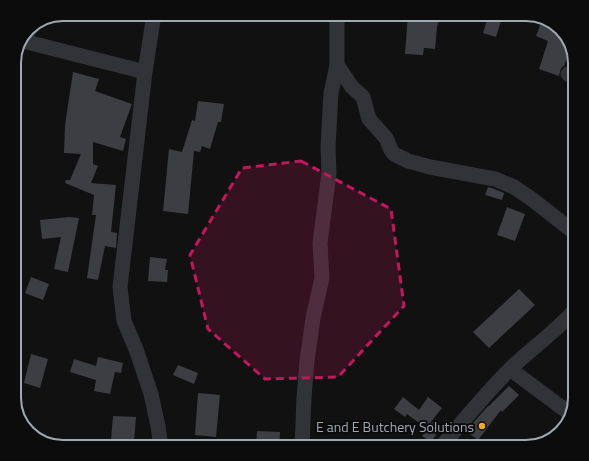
<svg xmlns="http://www.w3.org/2000/svg" width="589" height="461" font-family="'Titillium Web',sans-serif">
  <style>
    .building { fill: #3c3e42 }
    .lines { fill: none; stroke-linecap: round; stroke-linejoin: round }
    .minor { stroke: #313337; stroke-width: 15 }
    .marked { fill: #c2185b; fill-opacity: 0.2; stroke: #c2185b; stroke-width: 3; stroke-dasharray: 8 5; stroke-linejoin: round }
    .poi-dot { fill: #f7a624; stroke: #0c0c0d; stroke-width: 1.5 }
    .labels { text-anchor: middle; dominant-baseline: central; stroke-width: 4; stroke-linejoin: round; paint-order: stroke }
    .poi-label { font-size: 14px; fill: #a1a8b3; stroke: #0c0c0d; text-anchor: end }
    .rim { fill: none; stroke: #a1a8b3; stroke-width: 2 }
  </style>
  <rect width="100%" height="100%" fill="#111112"/>
  <path class="building" d="M 408,14 L 441,14 L 437,27 L 435,49 L 424,48 L 423,55 L 405,54 Z
    M 489,14 L 503,14 L 496,37 L 483,33 Z
    M 542,20 L 558,26 L 570,51 L 564,66 L 562,67 L 560,71 L 559,76 L 539,69 L 548,41 L 536,36 Z
    M 73,72 L 99,79 L 95,91 L 132,104 L 120,137 L 126,139 L 123,151 L 93,142 L 93,164 L 98,166 L 91,183 L 116,185 L 111,232 L 117,233 L 116,248 L 105,246 L 98,280 L 87,278 L 96,215 L 92,215 L 94,195 L 65,183 L 66,180 L 70,180 L 81,154 L 64,153 L 65,125 Z
    M 198,101 L 224,104 L 221,122 L 218,122 L 210,149 L 202,146 L 200,152 L 194,151 L 188,214 L 163,211 L 169,149 L 182,152 L 192,120 L 195,121 Z
    M 488,187 L 492,188 L 504,193 L 502,200 L 485,195 Z
    M 507,207 L 525,214 L 515,241 L 497,235 Z
    M 69,217 L 79,218 L 68,272 L 54,269 L 61,237 L 42,239 L 40,220 Z
    M 150,257 L 167,259 L 165,270 L 168,270 L 167,282 L 148,281 Z
    M 31,277 L 49,284 L 43,300 L 25,293 Z
    M 519,289 L 535,305 L 489,348 L 473,332 Z
    M 31,354 L 48,359 L 40,388 L 24,383 Z
    M 98,357 L 123,363 L 121,373 L 115,372 L 110,394 L 94,391 L 96,380 L 70,372 L 74,359 L 96,366 Z
    M 178,365 L 198,373 L 194,384 L 173,375 Z
    M 509,386 L 519,395 L 502,412 L 501,410 L 478,440 L 466,431 L 488,406 L 489,406 Z
    M 198,393 L 220,395 L 216,437 L 195,435 Z
    M 403,397 L 419,410 L 428,397 L 442,408 L 426,428 L 407,414 L 405,417 L 394,409 Z
    M 113,416 L 136,417 L 134,441 L 111,440 Z
    M 432,422 L 441,428 L 431,442 L 422,436 Z
    M 257,431 L 280,432 L 279,447 L 256,447 Z"/>
  <g class="lines">
    <path class="minor" d="M 154,14 L 145,72 L 120,287 L 124,321 L 136,349 L 151,394 L 158,426 L 161,447
      M 28,31 L 34,25
      M 23,41 L 145,72
      M 337,65 L 352,87 L 363,97 L 369,119 L 386,138 L 391,150 L 394,154 L 408,161 L 430,167 L 495,179 L 514,187 L 533,200 L 575,233
      M 568,74 L 575,77
      M 510,369 L 569,413
      M 302,447 L 304,398 L 307,361 L 313,318 L 322,278 L 320,243 L 329,173 L 328,147 L 331,93 L 337,65 L 337,14
      M 441,447 C 463,421 485,394 510,369 C 531,349 555,332 575,310"/>
  </g>
  <path class="marked" d="M 301,161 L 391,209 L 404,306 L 338,377 L 265,379 L 208,329 L 190,255 L 242,168 Z"/>
  <circle class="poi-dot" cx="482" cy="426" r="4"/>
  <g class="labels">
    <g class="poi-label">
      <text x="474" y="426">E and E Butchery Solutions</text>
    </g>
  </g>
  <path d="M0 0H589V461H0ZM63 21H526A42 42 0 0 1 568 63V398A42 42 0 0 1 526 440H63A42 42 0 0 1 21 398V63A42 42 0 0 1 63 21Z" fill="#0c0c0d" fill-rule="evenodd"/>
  <path class="rim" d="M63 21H526A42 42 0 0 1 568 63V398A42 42 0 0 1 526 440H63A42 42 0 0 1 21 398V63A42 42 0 0 1 63 21Z"/>
</svg>
